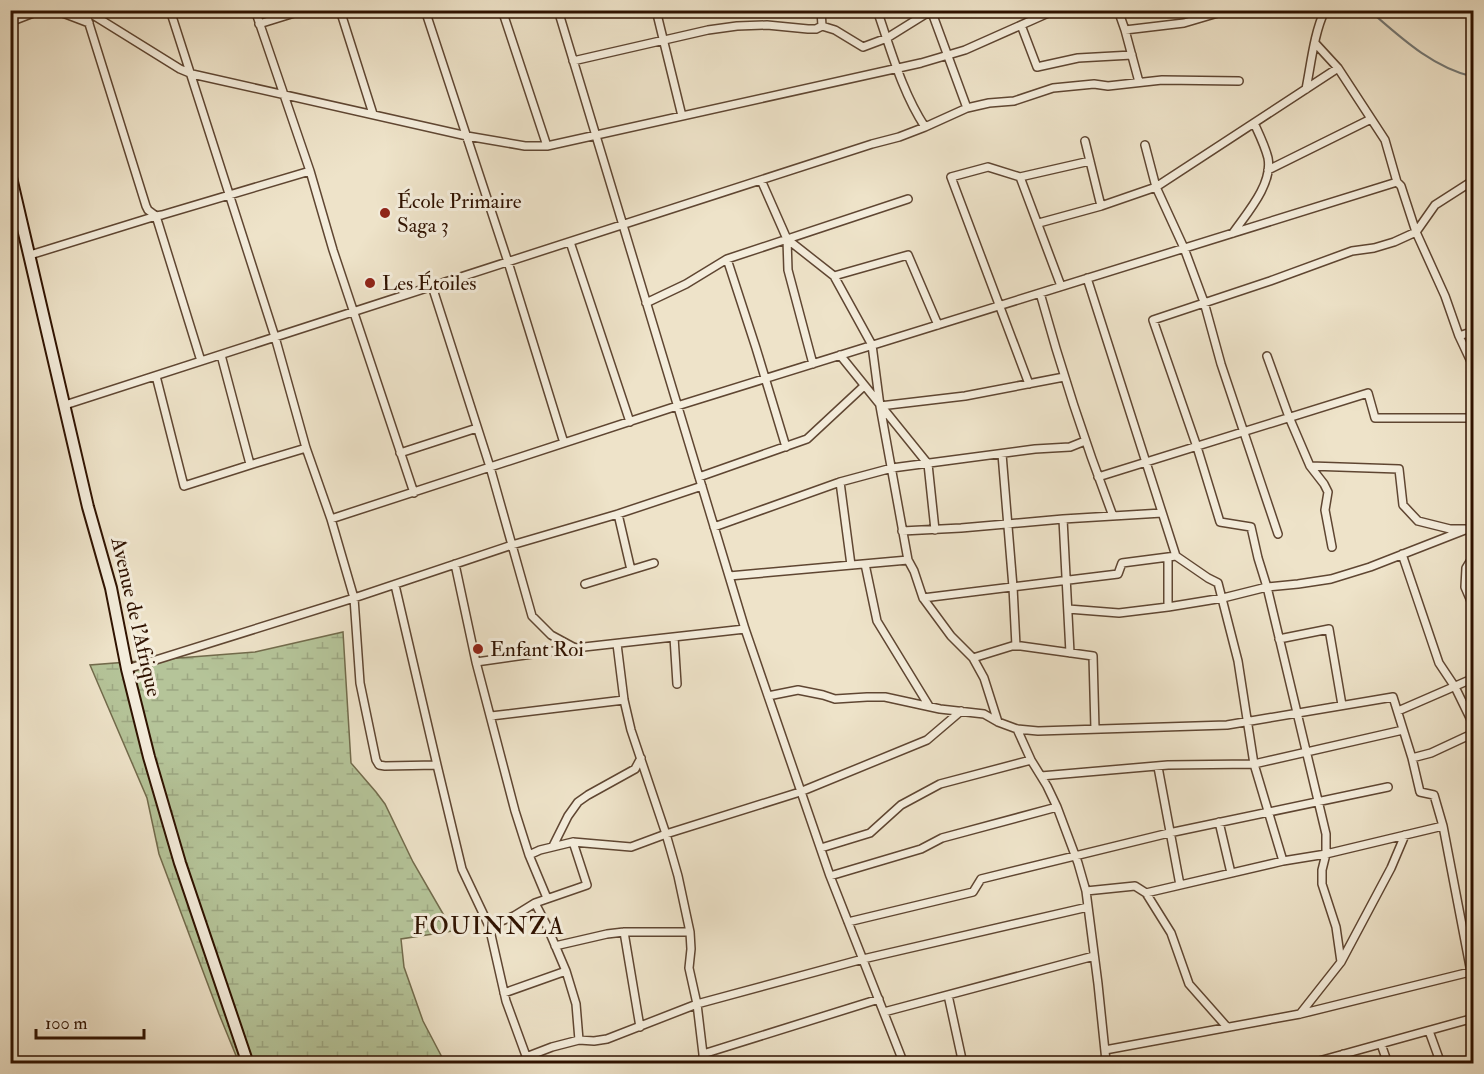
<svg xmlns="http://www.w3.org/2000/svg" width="1484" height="1074" font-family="'IM FELL Double Pica',serif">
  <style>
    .wetland { fill: url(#wetland-marsh); stroke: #726b4c; stroke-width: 1.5 }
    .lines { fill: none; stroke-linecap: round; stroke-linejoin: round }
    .stream { stroke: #737774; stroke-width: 2 }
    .minor-casing { stroke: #5f4632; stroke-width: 10 }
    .secondary-casing { stroke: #2f1200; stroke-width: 14 }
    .minor { stroke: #f4eddc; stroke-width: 7 }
    .secondary { stroke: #f4eddc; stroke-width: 10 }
    .poi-dot { fill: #8f2418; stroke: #f4eddc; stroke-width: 2 }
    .labels { text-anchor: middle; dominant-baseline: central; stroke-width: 6; stroke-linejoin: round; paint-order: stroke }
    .poi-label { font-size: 21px; fill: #2f1200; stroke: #f4eddc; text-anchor: start }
    .street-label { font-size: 21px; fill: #2f1200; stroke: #f4eddc }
    .quarter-label { font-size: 24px; letter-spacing: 1.5px; fill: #2f1200; stroke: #f4eddc }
  </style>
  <defs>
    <pattern id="wetland-marsh" width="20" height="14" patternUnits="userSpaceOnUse" patternTransform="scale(1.5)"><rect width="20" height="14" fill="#b5c499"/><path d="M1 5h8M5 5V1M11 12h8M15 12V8" fill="none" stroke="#9ca782"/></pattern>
  </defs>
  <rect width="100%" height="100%" fill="#eee3c9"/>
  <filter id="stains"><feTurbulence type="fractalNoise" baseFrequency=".00333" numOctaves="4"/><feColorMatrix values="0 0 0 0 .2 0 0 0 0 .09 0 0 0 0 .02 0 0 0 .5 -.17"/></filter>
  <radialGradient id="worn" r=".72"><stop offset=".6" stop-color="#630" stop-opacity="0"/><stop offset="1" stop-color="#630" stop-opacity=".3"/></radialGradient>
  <path class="wetland" d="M 343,632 L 351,763 L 376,792 L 385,804 L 413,862 L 453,931 L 401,939 L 404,967 L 423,1021 L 445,1063 L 239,1063 L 219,1014 L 159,854 L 147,798 L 90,665 L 255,652 Z"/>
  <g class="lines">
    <path class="stream" d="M 1369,10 C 1400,37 1433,68 1474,77"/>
    <defs>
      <path id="minor" d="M 55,10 L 89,23
        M 85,10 L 180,69 L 192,74 L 467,136 L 525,146 L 547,146 L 921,63 L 965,50 L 1055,10
        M 170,10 L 275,337 L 306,448 L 331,519 L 354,598 L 360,683 L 376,760 L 379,765 L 385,766 L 437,765 L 462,869 L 489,926 L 506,1001 L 529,1064
        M 255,10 L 310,171 L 333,250 L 414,493
        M 340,10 L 373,114
        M 425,10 L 508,262 L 564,443
        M 502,10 L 547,146
        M 558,10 L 745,629 L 830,876 L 904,1064
        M 656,10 L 682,116
        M 877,10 C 891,50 902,92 925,127
        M 931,10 L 967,108
        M 1118,10 L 1125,30 L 1139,82
        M 85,11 L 146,206 L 148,210 L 156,216 L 162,215 L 310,171
        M 559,14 L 572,10
        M 10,22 L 41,10
        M 259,24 L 304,10
        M 1021,25 L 1037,67 L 1078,58 L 1132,55
        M 822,26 L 835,30 L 863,47 L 887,38 L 932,10
        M 1125,30 L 1184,23 L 1228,10
        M 1315,43 L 1338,68 L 1385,140 L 1397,182 L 1401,186 L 1416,232
        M 573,61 L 708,30 L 737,26 L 767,25 L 808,29 L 816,29 L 822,26 L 821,10
        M 1306,89 C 1311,64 1314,33 1325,10
        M 1085,141 L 1101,206
        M 1145,145 L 1156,187 L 1184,248 L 1204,302 L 1221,364 L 1278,534
        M 1268,170 L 1371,119
        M 1020,177 L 1090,161
        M 761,180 L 787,239 L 834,276 L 872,345 L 880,406 L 908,560 L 914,571 L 923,598 L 951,636 L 973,658 L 984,678 L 998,722
        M 1039,223 L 1101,206 L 1156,187 L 1338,68
        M 1416,232 L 1435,205 L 1474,180
        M 1233,233 C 1247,213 1273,184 1268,158 C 1265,146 1259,134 1254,123
        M 787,239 L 788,270 L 813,364
        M 570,242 L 630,422
        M 30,255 L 156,216 L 201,361
        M 727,259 L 756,348 L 786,447
        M 834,276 L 908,255 L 938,325
        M 1087,278 L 1176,556 L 1208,578 L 1218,583 L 1238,661 L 1254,764 L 1283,861
        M 432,286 L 490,467 L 532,616 L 551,635 L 575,648
        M 1040,293 C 1061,369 1085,443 1113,516
        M 646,303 L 686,284 L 727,259 L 908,199
        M 1459,336 L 1474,331
        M 221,355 L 250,464 L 253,464 L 306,448
        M 840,355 L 928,464 L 935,530
        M 1267,356 L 1289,417 L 1310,466 L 1324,484 L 1328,492 L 1325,510 L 1332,547
        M 156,376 L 184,486 L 253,464
        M 1029,384 L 951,177 L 988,167 L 1020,177 L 1061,286
        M 65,405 L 872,144 L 899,137 L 925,127 L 967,108 L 989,103 L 1014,101 L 1053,88 L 1094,84 L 1108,86 L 1162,80 L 1239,81
        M 880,406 L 965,396 L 1064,377
        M 400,453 L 477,428
        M 1002,454 L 1013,587 L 1016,646
        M 1310,466 L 1399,469 L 1403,505 L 1418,521 L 1450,529 L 1465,529
        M 699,477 L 807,439 L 864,386
        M 1098,477 L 1368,393 L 1375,418 L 1474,418
        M 840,482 L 851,565
        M 618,514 L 631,570
        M 331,519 L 677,406 L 1397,182
        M 1063,519 L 1070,653
        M 714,527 L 840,482 L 892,468 L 1035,449 L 1070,447 L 1085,441
        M 1470,528 L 1370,567 L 1331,579 L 1298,584 L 1267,587 L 1258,558 L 1251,527 L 1220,522 L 1197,447 L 1153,320 L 1270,281 L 1352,251 L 1374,248 L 1394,242 L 1416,232 L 1445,296 L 1459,336 L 1474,368
        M 902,531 L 961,528 L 1063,519 L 1162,513
        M 1402,554 L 1439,663 L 1455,687 L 1474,726
        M 1474,555 L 1466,568 L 1465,587 L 1474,608
        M 455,564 L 476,662 L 515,811 L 529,855 L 547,898
        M 865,564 L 877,621 L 929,706
        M 729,576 L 908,560
        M 585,584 L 654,563
        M 395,585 L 437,765
        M 923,598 L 1118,574 L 1122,563 L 1176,556
        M 1168,607 L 1168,557
        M 1068,609 L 1119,613 L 1168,607 L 1223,598 L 1267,587 L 1326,834 L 1326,854 L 1322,870 L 1322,884 L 1336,927 L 1341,962
        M 674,637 L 677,684
        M 1279,639 L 1329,629 L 1342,705
        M 617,644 L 624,700 L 631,730 L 666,834 L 678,876 L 690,932 L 691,949 L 689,968 L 697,1004 L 703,1054 L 703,1064
        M 973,658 L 1012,646 L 1021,646 L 1093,656 L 1095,729
        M 476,662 L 575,648 L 745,629
        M 127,669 L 354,598 L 512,545 L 618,514 L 702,486
        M 768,696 L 798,690 L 823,695 L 835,699 L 867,697 L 885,697 L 940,709 L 984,714 L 998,722 L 1017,729 L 1038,731 L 1227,725 L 1393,697 L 1412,758 L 1420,792 L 1434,795 L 1443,826 L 1471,972
        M 1398,711 L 1474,678
        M 491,716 L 624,700
        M 1017,729 L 1031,760 L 1047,786 L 1057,807 L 1078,863 L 1086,891 L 1098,984 L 1106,1061
        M 1412,758 L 1431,753 L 1474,733
        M 1158,767 L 1180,885
        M 1041,776 L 1168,765 L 1254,764 L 1403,730
        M 1219,822 L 1231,873
        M 553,846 L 568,816 L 578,802 L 588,795 L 635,769 L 641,758
        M 821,848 L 870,833 L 901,805 L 940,784 L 1031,760
        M 529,855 L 540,850 L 573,842 L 631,847 L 666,834 L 800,792 L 927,740 L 961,711
        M 830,876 L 921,849 L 942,838 L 1057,807
        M 1086,891 L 1135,886 L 1146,893 L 1171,933 L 1189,984 L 1227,1027
        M 1146,893 L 1283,861 L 1326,854 L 1443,826
        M 535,903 L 546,924 L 566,971
        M 848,922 L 973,892 L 981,879 L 1169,833 L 1388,787
        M 489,926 L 514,916 L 535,903 L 587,885 L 573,842
        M 624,932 L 640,1027
        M 555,946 L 607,934 L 624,932 L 690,932
        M 504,993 L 566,971 L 576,1004 L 579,1040 L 594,1041 L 607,1039 L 697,1004 L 863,959 L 1088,907
        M 948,995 L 963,1064
        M 884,1012 L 1094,956
        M 1300,1014 L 1341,962 L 1391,868 L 1405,835
        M 1429,1031 L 1441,1064
        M 1381,1044 L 1388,1064
        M 1105,1050 L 1300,1014 L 1474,971
        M 703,1054 L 879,999
        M 1343,1054 L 1346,1064
        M 526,1057 L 552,1047 L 579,1040
        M 1098,1064 L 1106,1061 L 1125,1064
        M 1308,1064 L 1474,1018"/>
      <path id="secondary" d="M 10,173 L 88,507 L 111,588 L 127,669 L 149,757 L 180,863 L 248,1064"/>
    </defs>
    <use href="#minor" class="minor-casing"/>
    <use href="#secondary" class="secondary-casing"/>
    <use href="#minor" class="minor"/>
    <use href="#secondary" class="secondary"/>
  </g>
  <g class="poi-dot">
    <circle cx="385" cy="213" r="6"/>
    <circle cx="370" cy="283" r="6"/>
    <circle cx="478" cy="649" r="6"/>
  </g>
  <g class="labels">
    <g class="poi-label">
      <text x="397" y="201">École Primaire<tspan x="397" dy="24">Saga 3</tspan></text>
      <text x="382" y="283">Les Étoiles</text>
      <text x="490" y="649">Enfant Roi</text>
    </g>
    <g class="street-label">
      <text transform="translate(136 617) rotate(77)">Avenue de l'Afrique</text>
    </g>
    <g class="quarter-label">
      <text x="489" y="926">FOUINNZA</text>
    </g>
  </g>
  <rect width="1484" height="1074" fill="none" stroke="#eee3c9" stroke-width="36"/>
  <rect x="12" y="12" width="1460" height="1050" fill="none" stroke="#2f1200" stroke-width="3"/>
  <rect x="18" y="18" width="1448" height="1038" fill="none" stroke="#2f1200" stroke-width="1.5"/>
  <path d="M36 1029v9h108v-9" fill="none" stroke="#2f1200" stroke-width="3"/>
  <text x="45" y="1029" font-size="18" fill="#2f1200" stroke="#f4eddc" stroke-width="4.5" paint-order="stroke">100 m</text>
  <rect width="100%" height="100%" filter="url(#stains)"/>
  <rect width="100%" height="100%" fill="url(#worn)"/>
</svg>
